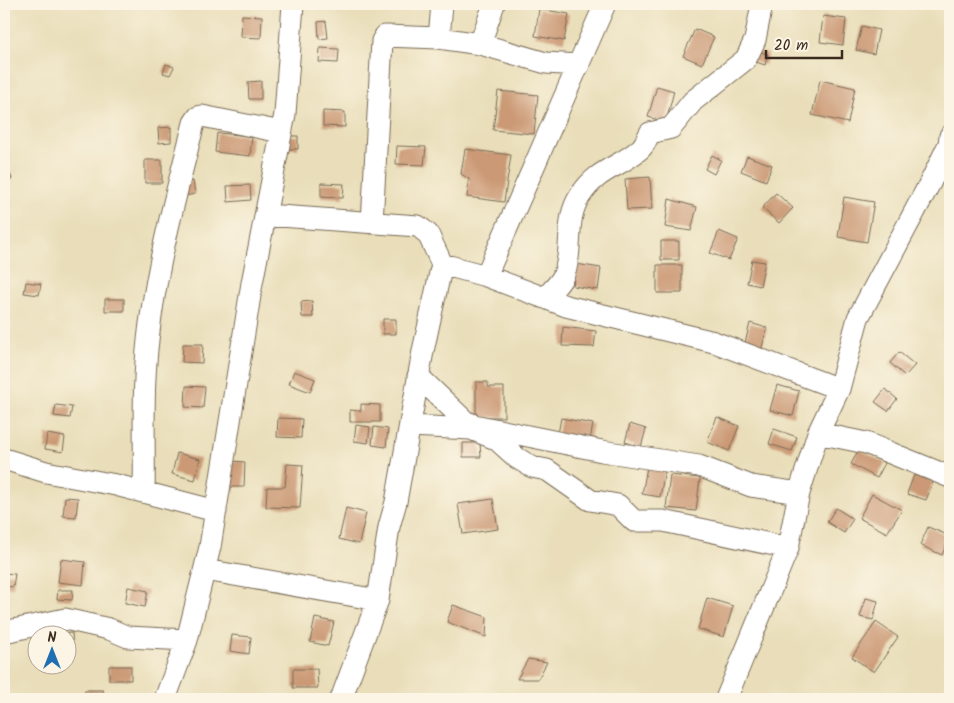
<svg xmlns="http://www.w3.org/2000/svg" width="954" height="703" font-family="Kalam,sans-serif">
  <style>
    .building { fill: #cb9975 }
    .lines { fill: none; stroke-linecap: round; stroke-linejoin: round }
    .street-casing { stroke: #786954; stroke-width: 23 }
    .street { stroke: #fff; stroke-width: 21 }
  </style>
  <rect width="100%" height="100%" fill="#fcf5e5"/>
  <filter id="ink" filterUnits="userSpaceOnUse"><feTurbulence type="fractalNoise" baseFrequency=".02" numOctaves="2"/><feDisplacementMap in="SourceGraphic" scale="10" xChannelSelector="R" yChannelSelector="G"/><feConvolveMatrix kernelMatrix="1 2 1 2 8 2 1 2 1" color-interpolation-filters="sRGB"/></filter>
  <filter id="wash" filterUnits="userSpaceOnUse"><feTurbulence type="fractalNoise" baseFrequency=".0096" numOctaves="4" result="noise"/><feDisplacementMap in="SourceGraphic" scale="20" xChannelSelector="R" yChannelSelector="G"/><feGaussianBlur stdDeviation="1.12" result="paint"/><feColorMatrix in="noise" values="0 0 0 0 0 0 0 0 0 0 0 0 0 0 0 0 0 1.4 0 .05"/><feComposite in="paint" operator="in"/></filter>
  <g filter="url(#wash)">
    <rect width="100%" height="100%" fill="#e9deb9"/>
    <g id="blocks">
      <path class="building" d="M 371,4 L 418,4 L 418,8 L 372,9 Z
        M 539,9 L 569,14 L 564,41 L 535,36 Z
        M 242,15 L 262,16 L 261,38 L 241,37 Z
        M 823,16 L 846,19 L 843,45 L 820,42 Z
        M 326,21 L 328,38 L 319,39 L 318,22 Z
        M 862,26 L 879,30 L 874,54 L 856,50 Z
        M 695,29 L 714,37 L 702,64 L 683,56 Z
        M 320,48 L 339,49 L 338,63 L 319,62 Z
        M 753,50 L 768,54 L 765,65 L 750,60 Z
        M 166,64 L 174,67 L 170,75 L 163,73 Z
        M 820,80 L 855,88 L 848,123 L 812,115 Z
        M 261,81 L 261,99 L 249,99 L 248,82 Z
        M 657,86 L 674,91 L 666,122 L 648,117 Z
        M 498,91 L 538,95 L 534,134 L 493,130 Z
        M 323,111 L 345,112 L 345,127 L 323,126 Z
        M 171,127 L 171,142 L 159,143 L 158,128 Z
        M 217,133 L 252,136 L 250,156 L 215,152 Z
        M 284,136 L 298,136 L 298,149 L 284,149 Z
        M 397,146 L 426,147 L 424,165 L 396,164 Z
        M 465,149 L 511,155 L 504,202 L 467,197 L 469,179 L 461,174 Z
        M 712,155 L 721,160 L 714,174 L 705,169 Z
        M 747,156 L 772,165 L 766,181 L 741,171 Z
        M 145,160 L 162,160 L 162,183 L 145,183 Z
        M 7,166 L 12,179 L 4,182 L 4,167 Z
        M 650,177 L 652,209 L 627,210 L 625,179 Z
        M 193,181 L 195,194 L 185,196 L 182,183 Z
        M 321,183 L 344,184 L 343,198 L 321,197 Z
        M 250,185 L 251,200 L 228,202 L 227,186 Z
        M 776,193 L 793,208 L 779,223 L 762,208 Z
        M 844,197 L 874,202 L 867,242 L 838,237 Z
        M 669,199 L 697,207 L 691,231 L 665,227 Z
        M 719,231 L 738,239 L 729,260 L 710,253 Z
        M 661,241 L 679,241 L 679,260 L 661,260 Z
        M 752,260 L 765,262 L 760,286 L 747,283 Z
        M 576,264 L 601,268 L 598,290 L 573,286 Z
        M 657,265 L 682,265 L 682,293 L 657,293 Z
        M 26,282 L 41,284 L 39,295 L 24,293 Z
        M 105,299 L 124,299 L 124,311 L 105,311 Z
        M 312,301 L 313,317 L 302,317 L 301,302 Z
        M 383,319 L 396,319 L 396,334 L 383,334 Z
        M 750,323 L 767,328 L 761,351 L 744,347 Z
        M 563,327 L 596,331 L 594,347 L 562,346 Z
        M 183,344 L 203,344 L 202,363 L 182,362 Z
        M 899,352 L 915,365 L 905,376 L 890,363 Z
        M 294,371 L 315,379 L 310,392 L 289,384 Z
        M 476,382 L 488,382 L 488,387 L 504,387 L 504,417 L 476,417 Z
        M 777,385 L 799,391 L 793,416 L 770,410 Z
        M 186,386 L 205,387 L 203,408 L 185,407 Z
        M 885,389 L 897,399 L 888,411 L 875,402 Z
        M 361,404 L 380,405 L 380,422 L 350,422 L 350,410 L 361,411 Z
        M 56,405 L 72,407 L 70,418 L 54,416 Z
        M 717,417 L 739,426 L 729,451 L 707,442 Z
        M 278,418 L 302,419 L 301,438 L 277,437 Z
        M 561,418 L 593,424 L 590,440 L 558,434 Z
        M 630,424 L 646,429 L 641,447 L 625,442 Z
        M 356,425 L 370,427 L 368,443 L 354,441 Z
        M 374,427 L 388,429 L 386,447 L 372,445 Z
        M 774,429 L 797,437 L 792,451 L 769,444 Z
        M 47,434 L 65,437 L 63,452 L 45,449 Z
        M 463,443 L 480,443 L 481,457 L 463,457 Z
        M 859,449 L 885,463 L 877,478 L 851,464 Z
        M 177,453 L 200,459 L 195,480 L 172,474 Z
        M 231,461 L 245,462 L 244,487 L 229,487 Z
        M 287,464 L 303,465 L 300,508 L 266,507 L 267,487 L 285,487 Z
        M 647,467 L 665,470 L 660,497 L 642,494 Z
        M 670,475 L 700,478 L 696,511 L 666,508 Z
        M 914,475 L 933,482 L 926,500 L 907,494 Z
        M 872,494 L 902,510 L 887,533 L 859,518 Z
        M 65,497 L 78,498 L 76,517 L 63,516 Z
        M 493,499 L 498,529 L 463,534 L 458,504 Z
        M 346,508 L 366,513 L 359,544 L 339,539 Z
        M 836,508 L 853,519 L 844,533 L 827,522 Z
        M 928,527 L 950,536 L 942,555 L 920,545 Z
        M 61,559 L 85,562 L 83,585 L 58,582 Z
        M 4,573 L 15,574 L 13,587 L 4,586 Z
        M 128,587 L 148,591 L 145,607 L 125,603 Z
        M 58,590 L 73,590 L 72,600 L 57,599 Z
        M 707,598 L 733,606 L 724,637 L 698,629 Z
        M 866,598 L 878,601 L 873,620 L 860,617 Z
        M 453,605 L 487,617 L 486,637 L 447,622 Z
        M 315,618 L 334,622 L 328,646 L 310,642 Z
        M 876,622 L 898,637 L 874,672 L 852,657 Z
        M 72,633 L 73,648 L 68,649 L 68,636 L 57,634 Z
        M 232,635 L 251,637 L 249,654 L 230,651 Z
        M 528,659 L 547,662 L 538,679 L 517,679 Z
        M 109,666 L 131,666 L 131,680 L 109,680 Z
        M 293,669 L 317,669 L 318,688 L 293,688 Z
        M 85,690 L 103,690 L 103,699 L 84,699 Z"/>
    </g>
  </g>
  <g filter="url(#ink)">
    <use href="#blocks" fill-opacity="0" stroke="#786954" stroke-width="1"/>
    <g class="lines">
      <defs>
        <path id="street" d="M 439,38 L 442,4
          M 480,44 L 494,4
          M 266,215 L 418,226 L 428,234 L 442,264 L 423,351 L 396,502 L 389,527 L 378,600 L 341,699
          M 372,223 L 382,41 L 385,36 L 439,38 L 480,44 L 546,63 L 579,65
          M 442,264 L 486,276 L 566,306 L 714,342 L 839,389
          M 486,276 L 605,4
          M 545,298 C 551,291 561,283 564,274 C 574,249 564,219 580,196 C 598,168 619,168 640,149 C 645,145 647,138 650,133 L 671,128 L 693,101 L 746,59 L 755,40 L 762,4
          M 418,376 L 465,421 L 474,425 L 602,451 L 699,466 L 751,486 L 799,493
          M 410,426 L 471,429 L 496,439 L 517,458 L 532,467 L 547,470 L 590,500 L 618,505 L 634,521 L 663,521 L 788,548
          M 818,433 L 866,443 L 950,477
          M 4,459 L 46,472 L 116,485 L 216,511
          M 144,492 C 145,454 143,416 145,378 C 149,292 173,206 194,123 L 198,117 L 202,116 L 281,132
          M 205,570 L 378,600
          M 4,632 L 65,619 L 109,629 L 128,637 L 187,640
          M 165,699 L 187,640 L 210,547 L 252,283 L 285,114 L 293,4
          M 726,699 L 788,548 L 799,493 L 818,433 L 839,389 L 858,318 L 931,181 L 949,144 L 950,136"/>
      </defs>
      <use href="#street" class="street-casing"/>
      <use href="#street" class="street"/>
    </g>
  </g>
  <rect width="954" height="703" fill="none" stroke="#fcf5e5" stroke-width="20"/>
  <g transform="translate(52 650)"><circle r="24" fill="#fcf5e5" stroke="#afa495"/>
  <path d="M0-4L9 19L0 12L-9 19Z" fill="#1f6fb2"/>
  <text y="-8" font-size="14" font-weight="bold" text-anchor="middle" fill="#3b2a1e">N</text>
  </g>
  <path d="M766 50v8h76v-8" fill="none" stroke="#3b2a1e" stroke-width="2.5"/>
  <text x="774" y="50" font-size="15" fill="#3b2a1e" stroke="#fcf5e5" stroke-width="4" paint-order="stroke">20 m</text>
</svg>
